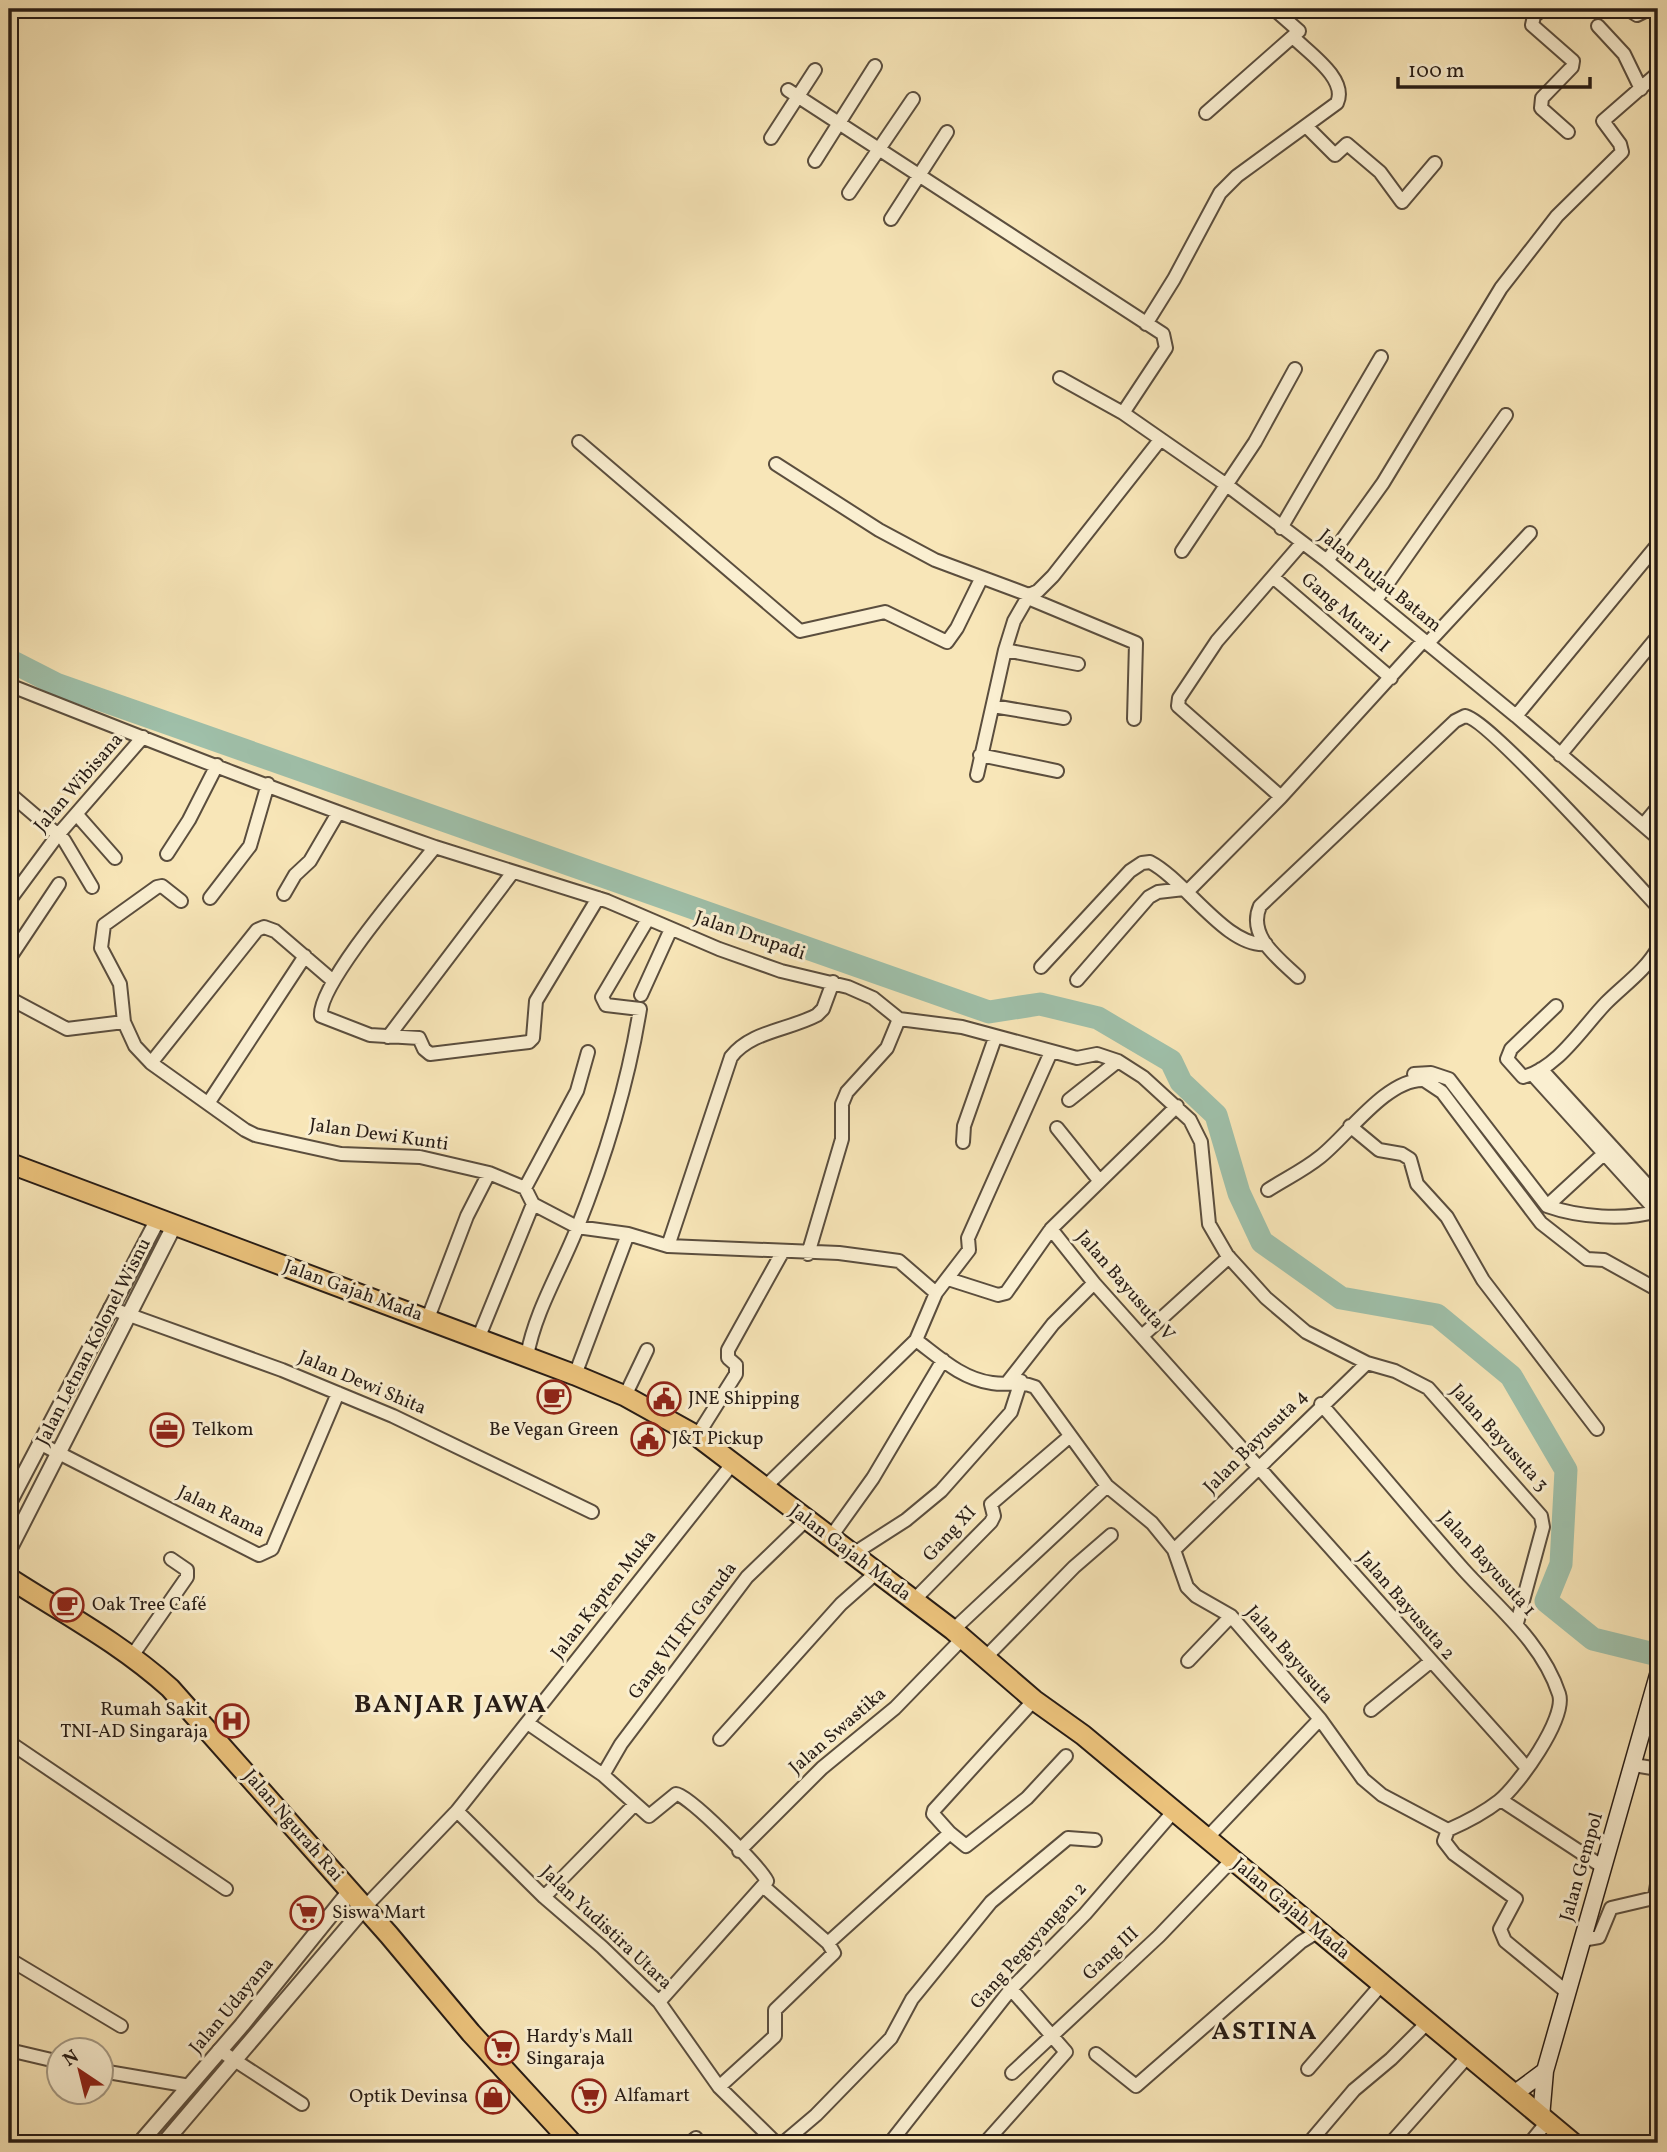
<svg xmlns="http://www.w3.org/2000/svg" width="1667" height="2152" font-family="Vollkorn,serif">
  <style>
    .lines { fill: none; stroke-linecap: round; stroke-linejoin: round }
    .river { stroke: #9fc0aa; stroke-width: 23 }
    .minor-casing { stroke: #5b4e3e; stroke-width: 16 }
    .tertiary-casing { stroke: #5b4e3e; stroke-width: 18 }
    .secondary-casing { stroke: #271c15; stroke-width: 19 }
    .trunk-casing { stroke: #271c15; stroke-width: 23 }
    .minor { stroke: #faefd1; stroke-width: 12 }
    .tertiary { stroke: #faefd1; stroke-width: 14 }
    .secondary { stroke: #faefd1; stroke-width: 16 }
    .trunk { stroke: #ecc37c; stroke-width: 19 }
    .labels { text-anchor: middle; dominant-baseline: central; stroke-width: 6; stroke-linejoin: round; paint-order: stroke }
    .street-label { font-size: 19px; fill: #271c15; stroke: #faefd1 }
    .poi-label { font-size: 19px; fill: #271c15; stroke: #faefd1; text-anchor: start }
    .district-label { font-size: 26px; font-weight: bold; letter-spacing: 2px; fill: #271c15; stroke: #faefd1 }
  </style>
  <rect width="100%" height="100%" fill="#f8e6b8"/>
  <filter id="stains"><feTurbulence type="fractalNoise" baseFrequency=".00286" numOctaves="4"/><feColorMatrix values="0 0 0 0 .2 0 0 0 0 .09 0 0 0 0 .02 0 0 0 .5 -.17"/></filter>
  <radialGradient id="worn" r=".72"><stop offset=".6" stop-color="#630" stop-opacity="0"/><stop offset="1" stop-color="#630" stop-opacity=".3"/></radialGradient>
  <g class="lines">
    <path class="river" d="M 9,660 L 56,684 L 989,1012 L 1040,1004 L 1098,1018 L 1171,1061 L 1181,1082 L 1216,1115 L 1239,1193 L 1262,1242 L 1341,1298 L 1437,1315 L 1511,1376 L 1566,1470 L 1561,1564 L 1546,1601 L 1593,1639 L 1658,1655"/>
    <defs>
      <path id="minor" d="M 1543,9 L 1534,16 L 1532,25 L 1573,61 L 1572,67 L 1542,98 L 1541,108 L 1568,132
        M 1627,9 L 1637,15 L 1649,9
        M 1598,26 L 1624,54 L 1641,89
        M 788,90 L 1163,334 L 1166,348 L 1123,413
        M 1206,113 L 1299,31 L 1274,9
        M 1306,126 L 1335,155 L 1347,144 L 1380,172 L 1402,202 L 1435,163
        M 771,138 L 815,70
        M 815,161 L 875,66
        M 849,193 L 913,99
        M 891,219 L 947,132
        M 1146,324 L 1174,279 L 1220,193 L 1237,176 L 1337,103 C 1348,79 1309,53 1293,37
        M 1060,378 L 1123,413 L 1228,486 L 1327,561 L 1516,716 L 1658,838
        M 579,442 L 800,631 L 885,612 L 947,642 L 957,628 L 981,579
        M 776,464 L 879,530 L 935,560 L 1029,595 L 1038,591 L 1053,576 L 1160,440
        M 1281,528 L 1381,357
        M 1182,551 L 1255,442 L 1295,369
        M 1327,561 L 1383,483 L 1501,288 L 1557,216 L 1622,152 L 1620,144 L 1603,121 L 1658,73
        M 1274,578 L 1391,678
        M 1028,598 L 1136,643 L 1134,719
        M 1376,600 L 1506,415
        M 1428,643 L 1530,533
        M 1005,650 L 1078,664
        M 9,685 C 151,741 292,797 435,847 C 412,876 317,985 321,1016 L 370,1035 L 419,1038 L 424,1049 L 430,1054 L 529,1042 L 533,1038 L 536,1001 L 598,898
        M 993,706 L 1064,718
        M 1516,716 L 1658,544
        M 980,755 L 1057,771
        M 1560,755 L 1658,636
        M 977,775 L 1005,650 L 1014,621 L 1029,595
        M 9,793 L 64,840 L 92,887
        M 1281,797 L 1178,706 L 1179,698 L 1217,641 L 1302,543
        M 78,816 L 115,858
        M 1644,824 L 1658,807
        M 435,847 L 607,901 L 719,949 L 781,971 L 848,987 L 873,998 L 899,1019 L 962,1027 L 1077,1058 L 1097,1054 L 1118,1061 L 1143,1077 L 1190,1120 L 1201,1142 L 1209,1224 L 1227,1255 L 1266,1298 L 1306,1332 L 1367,1363 L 1395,1371 L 1428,1388 L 1541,1516 L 1543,1527 L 1517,1623
        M 167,854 L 189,820 L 217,765
        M 1187,892 L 1281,797 L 1424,640
        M 284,894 L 295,875 L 310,861 L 338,813
        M 210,898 L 250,846 L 268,784
        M 9,901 L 57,836 L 143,737
        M 181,901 L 162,886 L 157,887 L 104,925 L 101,948 L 120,984 L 124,1022 L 135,1046 L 151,1063 L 245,1130 L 255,1135 L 341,1154 L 420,1157 L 489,1173 L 525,1188 L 533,1204 L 577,1227 L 628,1234 L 668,1246 L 839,1253 L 899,1261 L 936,1293
        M 9,959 L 59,884
        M 1041,967 L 1130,871 L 1142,863 L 1150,862 C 1185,880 1227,948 1266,944
        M 1298,977 C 1278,958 1247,936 1260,906 L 1455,721 L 1465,716 C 1486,717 1634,881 1658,907
        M 1077,980 L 1149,897 L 1158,892 L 1184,889
        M 641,995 L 671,929
        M 9,998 L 67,1029 L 124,1022
        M 1556,1006 L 1511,1049 L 1507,1059 L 1523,1077 C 1558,1068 1582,1028 1606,1003 C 1624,985 1646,970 1658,948
        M 388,1037 L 513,872
        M 151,1063 L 257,930 L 264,927 L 275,931 L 332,980
        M 1541,1069 L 1658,1197
        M 1414,1074 L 1431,1073 L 1449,1079 L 1547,1206 C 1578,1217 1625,1221 1657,1211
        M 1533,1075 L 1658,1213
        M 1069,1100 L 1118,1061
        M 209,1102 L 305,956
        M 1350,1126 L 1379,1150 L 1402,1154 L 1410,1159 L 1417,1184 L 1447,1217 L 1483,1280 L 1597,1429
        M 1057,1128 L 1098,1179
        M 963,1142 L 964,1126 L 995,1038
        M 525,1188 L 577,1091 L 588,1052
        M 1268,1190 C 1285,1179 1304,1170 1320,1157 C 1347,1136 1387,1078 1424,1080 L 1442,1092 L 1541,1223 L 1587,1259 L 1604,1260 L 1658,1290
        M 1547,1206 L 1609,1149
        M 1051,1229 L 1094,1283 L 1527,1768
        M 668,1246 L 731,1057 C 751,1031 789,1030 817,1015 L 823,1009 L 833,982
        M 808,1254 L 842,1139 L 842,1104 L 847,1092 L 887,1048 L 899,1019
        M 948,1279 L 998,1295 L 1006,1293 L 1051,1229 L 1177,1106
        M 110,1308 L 282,1370 L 393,1416 L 592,1512
        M 428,1318 L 467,1216 L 489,1173
        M 1142,1336 L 1229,1257
        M 478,1339 L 533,1204
        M 916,1340 C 940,1358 962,1379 992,1383 C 1010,1386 1017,1380 1035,1387 L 1107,1486 L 1152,1523 L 1174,1550 L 1187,1587 L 1196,1596 L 1231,1616 L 1320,1719 L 1363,1779 L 1382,1795 L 1448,1830 C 1464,1823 1485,1812 1499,1801 C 1518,1786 1567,1718 1559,1694 C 1542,1642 1498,1608 1463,1569 C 1415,1515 1369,1459 1321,1404
        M 527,1356 C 535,1312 559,1273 576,1231 C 604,1161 628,1084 640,1009 L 606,1005 L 602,997 L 648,919
        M 575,1375 L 628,1234
        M 1007,1383 L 1053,1324 L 1094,1283
        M 625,1396 L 647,1350
        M 697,1436 L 736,1374 L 736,1365 L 728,1358 L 728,1350 L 783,1251
        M 39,1443 L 259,1555 L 272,1549 L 338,1393
        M 766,1486 L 916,1340 L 936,1293 L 969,1250 L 968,1238 L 1051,1052
        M 830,1538 L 873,1478 L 943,1360
        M 1174,1550 L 1367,1363
        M 853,1554 L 906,1520 L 941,1491 L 1011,1412 L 1021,1381
        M 913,1601 L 991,1522 L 994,1516 L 991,1504 L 1069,1437
        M 953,1630 L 1107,1486
        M 132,1656 L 187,1577 L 187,1570 L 171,1559
        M 985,1658 L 1074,1567 L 1111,1535
        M 1188,1661 L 1231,1616
        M 1371,1710 L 1430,1662
        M 529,1724 L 603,1775 L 649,1816 L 676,1794 C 688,1794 760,1867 767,1881 L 659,2002
        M 720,1739 L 841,1604 L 876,1573
        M 9,1742 L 226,1889
        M 1634,1765 L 1658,1769
        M 603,1775 L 621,1744 L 747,1577 L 806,1520
        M 1501,1800 L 1603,1867
        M 457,1811 L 544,1897 L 602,1947 L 659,2002 L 719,2087 L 776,2143
        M 1448,1830 L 1444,1841 L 1454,1854 L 1516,1899 L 1500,1929 L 1505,1941 L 1568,1993
        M 950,1833 L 966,1846 L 1027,1798 L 1066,1756
        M 1208,1837 L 1320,1719
        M 739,1851 L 822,1768 L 895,1708 L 962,1639
        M 1655,1896 L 1658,1879
        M 544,1897 L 634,1805
        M 365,1907 L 457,1811 L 733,1463
        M 1582,1940 L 1599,1937 L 1611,1908 L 1658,1897
        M 828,1943 L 950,1833 L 933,1814 L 934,1810 L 1034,1700
        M 9,1959 L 121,2026
        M 9,2050 L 60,2062
        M 219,2050 L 302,2104
        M 1096,2054 L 1136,2086 L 1301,1942 L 1319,1931
        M 1308,2069 L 1381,1985
        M 102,2071 L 190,2086
        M 1012,2073 L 1159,1936 L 1232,1860
        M 719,2087 L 775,2036 L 775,2010 L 834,1953 L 828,1943 L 763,1886
        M 690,2143 L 696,2138
        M 783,2143 L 816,2115 L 891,2038 L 912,1999 L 991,1902 L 1068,1838 L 1095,1840
        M 890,2143 L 1011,1989 L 1085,1914 L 1174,1811
        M 985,2143 L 1066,2052 L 1011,1989
        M 1309,2143 L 1354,2090 L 1391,2059 L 1428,2022
        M 1391,2143 L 1468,2056
        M 1530,2143 L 1547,2122"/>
      <path id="tertiary" d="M 9,1503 L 158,1219
        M 9,1550 L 174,1226
        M 140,2143 L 242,2025 L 350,1891
        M 164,2143 L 365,1907"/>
      <path id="secondary" d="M 1514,2094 L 1545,2071
        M 1541,2117 L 1545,2071 L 1658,1675"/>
      <path id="trunk" d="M 9,1163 L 575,1375 L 625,1396 L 697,1436 L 953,1630 L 1034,1700 L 1083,1735 L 1573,2143
        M 9,1578 C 65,1614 120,1643 170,1688 L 389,1935 L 471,2033 L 572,2143"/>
    </defs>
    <use href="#minor" class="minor-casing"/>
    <use href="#tertiary" class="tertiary-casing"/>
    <use href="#secondary" class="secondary-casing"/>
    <use href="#trunk" class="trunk-casing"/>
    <use href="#minor" class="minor"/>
    <use href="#tertiary" class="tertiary"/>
    <use href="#secondary" class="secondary"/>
    <use href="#trunk" class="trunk"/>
  </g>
  <defs>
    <symbol id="cafe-ring" viewBox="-11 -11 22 22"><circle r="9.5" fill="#faefd1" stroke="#8f2418" stroke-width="1.5"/><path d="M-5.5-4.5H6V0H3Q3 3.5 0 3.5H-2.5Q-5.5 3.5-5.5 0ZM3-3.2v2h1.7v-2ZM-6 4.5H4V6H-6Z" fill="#8f2418"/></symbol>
    <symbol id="civic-ring" viewBox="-11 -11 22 22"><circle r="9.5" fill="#faefd1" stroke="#8f2418" stroke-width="1.5"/><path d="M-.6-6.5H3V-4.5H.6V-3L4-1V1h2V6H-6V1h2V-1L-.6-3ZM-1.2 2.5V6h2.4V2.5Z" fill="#8f2418"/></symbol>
    <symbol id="office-ring" viewBox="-11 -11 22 22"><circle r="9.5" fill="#faefd1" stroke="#8f2418" stroke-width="1.5"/><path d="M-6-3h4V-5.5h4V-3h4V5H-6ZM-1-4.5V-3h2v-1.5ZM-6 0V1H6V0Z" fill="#8f2418"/></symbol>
    <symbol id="hospital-ring" viewBox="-11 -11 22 22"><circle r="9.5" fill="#faefd1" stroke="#8f2418" stroke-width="1.5"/><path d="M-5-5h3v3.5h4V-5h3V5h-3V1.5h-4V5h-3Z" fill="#8f2418"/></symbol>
    <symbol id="supermarket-ring" viewBox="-11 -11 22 22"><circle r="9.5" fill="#faefd1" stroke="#8f2418" stroke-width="1.5"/><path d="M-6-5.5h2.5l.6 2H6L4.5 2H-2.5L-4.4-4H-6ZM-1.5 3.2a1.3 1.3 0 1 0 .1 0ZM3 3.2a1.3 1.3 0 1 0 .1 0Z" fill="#8f2418"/></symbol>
    <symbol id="shop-ring" viewBox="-11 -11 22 22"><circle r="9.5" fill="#faefd1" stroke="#8f2418" stroke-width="1.5"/><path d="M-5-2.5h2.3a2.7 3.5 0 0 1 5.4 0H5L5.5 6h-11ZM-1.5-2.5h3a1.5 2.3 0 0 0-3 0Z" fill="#8f2418"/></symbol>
  </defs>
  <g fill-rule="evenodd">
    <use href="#cafe-ring" x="535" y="1378" width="38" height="38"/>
    <use href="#civic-ring" x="645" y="1380" width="38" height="38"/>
    <use href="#office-ring" x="148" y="1411" width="38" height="38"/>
    <use href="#civic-ring" x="629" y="1420" width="38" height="38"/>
    <use href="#cafe-ring" x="48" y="1586" width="38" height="38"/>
    <use href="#hospital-ring" x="213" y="1702" width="38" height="38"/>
    <use href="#supermarket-ring" x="288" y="1894" width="38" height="38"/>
    <use href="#supermarket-ring" x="483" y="2029" width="38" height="38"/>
    <use href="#supermarket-ring" x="570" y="2077" width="38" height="38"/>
    <use href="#shop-ring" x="474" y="2078" width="38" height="38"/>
  </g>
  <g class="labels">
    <g class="street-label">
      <text transform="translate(1380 581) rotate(39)">Jalan Pulau Batam</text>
      <text transform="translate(1345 613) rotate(41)">Gang Murai I</text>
      <text transform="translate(79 783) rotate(-49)">Jalan Wibisana</text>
      <text transform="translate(750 936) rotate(19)">Jalan Drupadi</text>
      <text transform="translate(379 1135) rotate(8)">Jalan Dewi Kunti</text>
      <text transform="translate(1125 1286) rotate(49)">Jalan Bayusuta V</text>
      <text transform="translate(353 1291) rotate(20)">Jalan Gajah Mada</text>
      <text transform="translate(94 1342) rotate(-63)">Jalan Letnan Kolonel Wisnu</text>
      <text transform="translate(362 1383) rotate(23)">Jalan Dewi Shita</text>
      <text transform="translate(1499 1438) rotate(48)">Jalan Bayusuta 3</text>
      <text transform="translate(1256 1442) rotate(-45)">Jalan Bayusuta 4</text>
      <text transform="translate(221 1512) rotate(26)">Jalan Rama</text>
      <text transform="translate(950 1534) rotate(-47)">Gang XI</text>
      <text transform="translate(850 1553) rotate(37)">Jalan Gajah Mada</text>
      <text transform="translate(1487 1564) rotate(48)">Jalan Bayusuta 1</text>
      <text transform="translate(604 1595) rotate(-52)">Jalan Kapten Muka</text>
      <text transform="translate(1406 1606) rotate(49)">Jalan Bayusuta 2</text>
      <text transform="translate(683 1631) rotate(-53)">Gang VII RT Garuda</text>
      <text transform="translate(1289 1655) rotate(49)">Jalan Bayusuta</text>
      <text transform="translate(838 1731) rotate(-41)">Jalan Swastika</text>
      <text transform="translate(293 1826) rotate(49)">Jalan Ngurah Rai</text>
      <text transform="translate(1582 1867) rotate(-74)">Jalan Gempol</text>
      <text transform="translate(1291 1909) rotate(40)">Jalan Gajah Mada</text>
      <text transform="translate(606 1928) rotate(43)">Jalan Yudistira Utara</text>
      <text transform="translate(1029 1946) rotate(-48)">Gang Peguyangan 2</text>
      <text transform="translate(1111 1954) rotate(-43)">Gang III</text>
      <text transform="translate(232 2006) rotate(-50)">Jalan Udayana</text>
    </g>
    <g class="poi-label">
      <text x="688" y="1399">JNE Shipping</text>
      <text x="192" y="1430">Telkom</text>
      <text x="554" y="1430" text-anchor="middle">Be Vegan Green</text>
      <text x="672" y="1439">J&amp;T Pickup</text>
      <text x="92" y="1605">Oak Tree Café</text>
      <text x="208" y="1710" text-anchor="end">Rumah Sakit<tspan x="208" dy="22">TNI-AD Singaraja</tspan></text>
      <text x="332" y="1913">Siswa Mart</text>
      <text x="526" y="2037">Hardy's Mall<tspan x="526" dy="22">Singaraja</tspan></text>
      <text x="614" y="2096">Alfamart</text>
      <text x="468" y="2097" text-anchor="end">Optik Devinsa</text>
    </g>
    <g class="district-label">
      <text x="451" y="1705">BANJAR JAWA</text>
      <text x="1265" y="2032">ASTINA</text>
    </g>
  </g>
  <rect width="1667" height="2152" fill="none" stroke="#f8e6b8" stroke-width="35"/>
  <rect x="10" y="10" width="1646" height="2131" fill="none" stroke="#271c15" stroke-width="3.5"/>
  <rect x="18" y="18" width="1632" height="2117" fill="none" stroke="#271c15" stroke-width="2"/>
  <g transform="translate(80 2071) rotate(325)"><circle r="33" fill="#faefd1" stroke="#a69b86" stroke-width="2"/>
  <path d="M0-5L12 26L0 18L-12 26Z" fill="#8f2418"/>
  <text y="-10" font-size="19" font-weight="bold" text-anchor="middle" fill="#271c15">N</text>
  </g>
  <path d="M1398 77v10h192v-10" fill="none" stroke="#271c15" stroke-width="3.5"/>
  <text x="1408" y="77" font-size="21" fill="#271c15" stroke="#faefd1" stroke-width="5" paint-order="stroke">100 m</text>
  <rect width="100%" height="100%" filter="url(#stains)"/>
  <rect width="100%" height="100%" fill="url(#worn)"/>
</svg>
